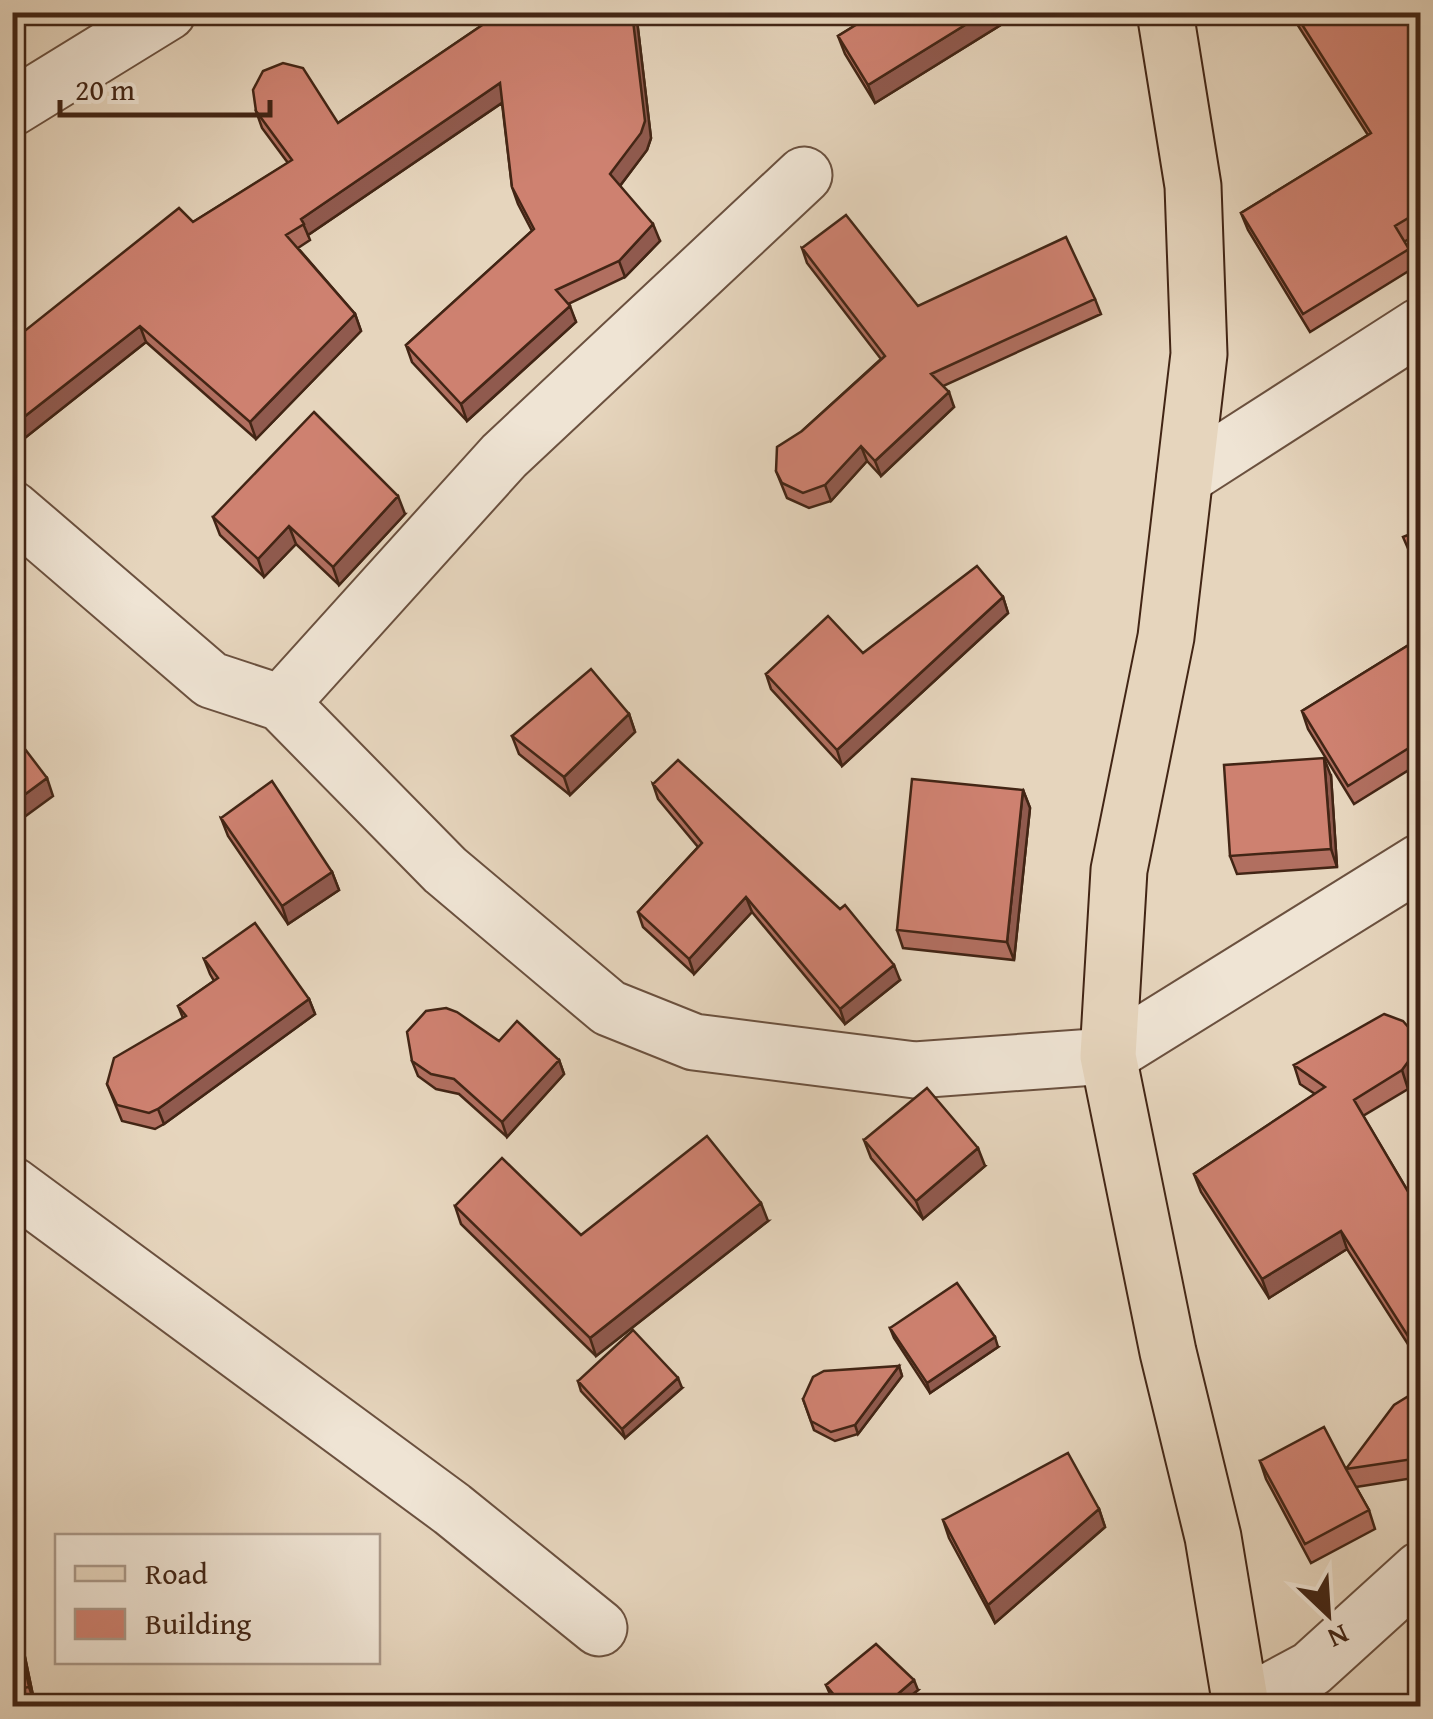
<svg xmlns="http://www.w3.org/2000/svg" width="1433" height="1719" font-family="'Gentium Book Plus',serif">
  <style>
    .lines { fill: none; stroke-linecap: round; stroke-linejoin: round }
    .minor-casing { stroke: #6b513f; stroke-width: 59 }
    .major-casing { stroke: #422515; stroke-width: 59 }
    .minor { stroke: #efe4d4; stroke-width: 55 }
    .major { stroke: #e6d5bd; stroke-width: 55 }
    .wall { fill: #b16f60; stroke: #422515; stroke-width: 2.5 }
    .shaded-wall { fill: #905a4e; stroke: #422515; stroke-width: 2.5 }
    .building { fill: #ce8170; stroke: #422515; stroke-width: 2.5 }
  </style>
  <rect width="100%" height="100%" fill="#e6d5bd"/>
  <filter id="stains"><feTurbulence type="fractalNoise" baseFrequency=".002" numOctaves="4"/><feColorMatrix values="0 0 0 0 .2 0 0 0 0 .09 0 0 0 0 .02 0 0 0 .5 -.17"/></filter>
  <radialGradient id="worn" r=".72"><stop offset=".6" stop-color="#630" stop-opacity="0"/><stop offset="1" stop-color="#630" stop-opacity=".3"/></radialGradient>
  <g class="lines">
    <defs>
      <path id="minor" d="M 12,108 L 168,12
        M 1185,477 L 1420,326
        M 12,509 L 211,680 L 281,703 L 445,870 L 609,1008 L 694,1042 L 915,1070 L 1108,1056 L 1420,862
        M 281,703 L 504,456 L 804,175
        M 12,1185 L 452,1509 L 599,1628
        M 1242,1706 L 1311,1669 L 1420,1570"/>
      <path id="major" d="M 1165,12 L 1193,186 L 1199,354 L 1166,637 L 1119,870 L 1108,1056 L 1168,1352 L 1213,1537 L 1241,1706"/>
    </defs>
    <use href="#minor" class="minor-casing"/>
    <use href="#major" class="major-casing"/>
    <use href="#minor" class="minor"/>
    <use href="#major" class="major"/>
  </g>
  <path class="wall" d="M 493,12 L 636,12 L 651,138 L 647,150 L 620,186 L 660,241 L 625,277 L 568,304 L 576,322 L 467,421 L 412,362 L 406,345 L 532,231 L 518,204 L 512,187 L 502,103 L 308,235 L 310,240 L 298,248 L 355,314 L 361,331 L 256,439 L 146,342 L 21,441 L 12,429 L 12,341 L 193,222 L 288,163 L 262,128 L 256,111 L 338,123 L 490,20 Z
    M 877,12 L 1020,12 L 1020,13 L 875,103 L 845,54 L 838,36 Z
    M 1292,12 L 1420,12 L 1420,232 L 1404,242 L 1415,267 L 1310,332 L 1248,230 L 1241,213 L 1368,135 L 1297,24 Z
    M 802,248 L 918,306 L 1095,299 L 1101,314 L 943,386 L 954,407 L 881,476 L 867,461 L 831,501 L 809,508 L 787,498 L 776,471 L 802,431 L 881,359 L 807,263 Z
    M 405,514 L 339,585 L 296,544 L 264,577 L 220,535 L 213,517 Z
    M 1003,597 L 1008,613 L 842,766 L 771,689 L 766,674 L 863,653 Z
    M 1420,638 L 1420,763 L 1354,804 L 1308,729 L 1302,711 Z
    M 629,714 L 635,732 L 570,795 L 519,754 L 512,736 Z
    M 1331,776 L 1337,867 L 1237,874 L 1230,856 Z
    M 653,784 L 900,980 L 845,1024 L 752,912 L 694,974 L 643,927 L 638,912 L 698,847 L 658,799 Z
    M 1023,790 L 1030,808 L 1014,960 L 903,948 L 897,930 Z
    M 221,818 L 332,872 L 339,890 L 288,924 L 228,836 Z
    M 204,959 L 309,999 L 315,1014 L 164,1124 L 155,1129 L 122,1121 L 107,1084 L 183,1018 L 178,1006 L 214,981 L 210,974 Z
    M 499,1041 L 559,1060 L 564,1074 L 507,1137 L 459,1094 L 436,1089 L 418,1076 L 412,1061 Z
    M 1416,1041 L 1420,1053 L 1419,1073 L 1408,1089 L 1363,1116 L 1413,1200 L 1420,1196 L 1420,1363 L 1347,1249 L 1269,1298 L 1201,1192 L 1194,1174 L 1315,1094 L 1300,1084 L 1294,1065 Z
    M 864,1140 L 985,1166 L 923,1219 L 871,1158 Z
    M 455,1206 L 581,1235 L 768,1221 L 596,1356 L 461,1224 Z
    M 890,1328 L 998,1347 L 930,1393 L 894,1338 Z
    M 899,1366 L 902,1376 L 858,1434 L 835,1441 L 814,1430 L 803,1399 Z
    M 578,1381 L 682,1388 L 625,1438 L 581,1391 Z
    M 1420,1389 L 1420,1477 L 1356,1487 L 1369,1510 L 1375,1529 L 1311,1563 L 1266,1479 L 1260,1461 L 1346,1469 Z
    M 1099,1509 L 1105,1527 L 995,1623 L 949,1538 L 943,1520 Z
    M 12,1620 L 15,1620 L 21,1638 L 35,1705 L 12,1706 Z
    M 826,1685 L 918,1690 L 898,1706 L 839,1706 L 830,1694 Z"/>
  <path class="shaded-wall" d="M 632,12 L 636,12 L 651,138 L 647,150 L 616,191 L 610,174 Z
    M 677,12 L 690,12 L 680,20 Z
    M 986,12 L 1020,13 L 875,103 L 868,85 Z
    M 500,83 L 506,100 L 308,235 L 301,219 Z
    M 653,224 L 660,241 L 625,277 L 619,261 Z
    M 570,306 L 576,322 L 467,421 L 461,404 Z
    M 355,314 L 361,331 L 256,439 L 250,422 Z
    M 140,326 L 146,342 L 21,441 L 15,424 Z
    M 949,392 L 954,407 L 881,476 L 875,461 Z
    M 861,446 L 867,461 L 831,501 L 825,485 Z
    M 398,496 L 405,514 L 339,585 L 333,567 Z
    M 289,526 L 296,544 L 264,577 L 258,559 Z
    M 1003,597 L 1008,613 L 842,766 L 837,750 Z
    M 629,714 L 635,732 L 570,795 L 564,777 Z
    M 1324,758 L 1331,776 L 1337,867 L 1331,849 Z
    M 47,778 L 53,796 L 12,826 L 12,804 Z
    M 1023,790 L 1030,808 L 1014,960 L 1007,942 Z
    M 332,872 L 339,890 L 288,924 L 282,906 Z
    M 746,897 L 752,912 L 694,974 L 689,959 Z
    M 894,965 L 900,980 L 845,1024 L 840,1009 Z
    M 309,999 L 315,1014 L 164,1124 L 158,1109 Z
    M 1416,1041 L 1420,1053 L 1420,1069 L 1419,1073 L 1408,1089 L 1402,1070 Z
    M 559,1060 L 564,1074 L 507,1137 L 502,1122 Z
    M 978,1148 L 985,1166 L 923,1219 L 916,1201 Z
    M 761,1203 L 768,1221 L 596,1356 L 590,1338 Z
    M 1341,1231 L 1347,1249 L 1269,1298 L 1262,1279 Z
    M 995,1337 L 998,1347 L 930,1393 L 927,1383 Z
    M 899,1366 L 902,1376 L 858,1434 L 855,1425 Z
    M 678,1378 L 682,1388 L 625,1438 L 622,1429 Z
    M 1099,1509 L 1105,1527 L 995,1623 L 988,1605 Z
    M 15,1620 L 21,1638 L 35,1705 L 29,1687 Z
    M 914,1680 L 918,1690 L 898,1706 L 884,1706 Z"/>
  <path class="building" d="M 493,12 L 632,12 L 645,121 L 641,133 L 610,174 L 653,224 L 619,261 L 556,290 L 570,306 L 461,404 L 406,345 L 534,229 L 512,187 L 500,83 L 301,219 L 304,224 L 286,235 L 355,314 L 250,422 L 140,326 L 15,424 L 12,421 L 12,341 L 179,208 L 193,222 L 292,160 L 256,111 L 253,90 L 263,71 L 283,63 L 303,68 L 338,123 L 491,19 L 489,15 Z
    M 877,12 L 986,12 L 868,85 L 838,36 Z
    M 1294,12 L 1420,12 L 1420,211 L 1395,226 L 1409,249 L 1303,314 L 1241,213 L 1371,133 Z
    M 846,215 L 918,306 L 1066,237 L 1095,299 L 931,374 L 949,392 L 875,461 L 861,446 L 825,485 L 803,493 L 782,483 L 776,471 L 777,447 L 802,431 L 885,356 L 802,248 Z
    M 314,412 L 398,496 L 333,567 L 289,526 L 258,559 L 213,517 Z
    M 1420,530 L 1420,576 L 1403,537 Z
    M 977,566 L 1003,597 L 837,750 L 766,674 L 828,616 L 863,653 Z
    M 1420,638 L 1420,741 L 1348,786 L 1302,711 Z
    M 591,669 L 629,714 L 564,777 L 512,736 Z
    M 12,732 L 47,778 L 12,804 Z
    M 1324,758 L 1331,849 L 1230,856 L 1224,765 Z
    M 678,760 L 840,909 L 845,905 L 894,965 L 840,1009 L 746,897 L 689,959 L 638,912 L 702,843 L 653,784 Z
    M 912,779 L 1023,790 L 1007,942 L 897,930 Z
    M 272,781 L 332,872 L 282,906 L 221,818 Z
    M 255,923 L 309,999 L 158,1109 L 149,1113 L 117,1105 L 107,1084 L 114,1058 L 186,1016 L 178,1006 L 218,978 L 204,959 Z
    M 446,1008 L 457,1012 L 499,1041 L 517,1021 L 559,1060 L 502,1122 L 454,1079 L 431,1074 L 412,1061 L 407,1032 L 426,1011 Z
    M 1384,1014 L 1403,1021 L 1409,1028 L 1416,1041 L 1413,1055 L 1402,1070 L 1354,1100 L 1413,1200 L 1420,1196 L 1420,1355 L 1341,1231 L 1262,1279 L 1194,1174 L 1325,1087 L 1294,1065 Z
    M 927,1088 L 978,1148 L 916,1201 L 864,1140 Z
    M 707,1136 L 761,1203 L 590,1338 L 455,1206 L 502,1158 L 581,1235 Z
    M 957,1283 L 995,1337 L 927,1383 L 890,1328 Z
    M 633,1330 L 678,1378 L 622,1429 L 578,1381 Z
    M 899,1366 L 855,1425 L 831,1432 L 811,1421 L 803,1399 L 813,1377 L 824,1371 Z
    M 1420,1389 L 1420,1458 L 1346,1469 L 1369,1510 L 1305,1544 L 1260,1461 L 1324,1427 L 1346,1469 L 1394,1405 Z
    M 1068,1453 L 1099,1509 L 988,1605 L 943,1520 Z
    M 12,1620 L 15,1620 L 29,1687 L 12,1690 Z
    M 876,1644 L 914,1680 L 884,1706 L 843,1706 L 826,1685 Z
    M 371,1699 L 395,1701 L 402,1706 L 362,1706 Z"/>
  <rect width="1433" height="1719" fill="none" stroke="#e6d5bd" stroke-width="50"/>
  <rect x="15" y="15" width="1403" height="1689" fill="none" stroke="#422515" stroke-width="5"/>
  <rect x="25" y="25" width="1383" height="1669" fill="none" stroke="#422515" stroke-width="2.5"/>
  <rect x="55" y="1534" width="325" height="130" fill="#efe4d4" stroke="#aa9888" stroke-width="2.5"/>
  <rect x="75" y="1566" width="50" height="15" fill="#e6d5bd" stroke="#aa9888" stroke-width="2.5"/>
  <text x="145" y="1584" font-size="30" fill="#422515">Road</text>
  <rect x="75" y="1609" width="50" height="30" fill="#ce8170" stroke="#aa9888" stroke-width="2.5"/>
  <text x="145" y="1634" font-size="30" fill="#422515">Building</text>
  <g transform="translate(1328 1614) rotate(155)" stroke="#efe4d4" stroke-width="8" paint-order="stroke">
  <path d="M0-8L18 38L0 25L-18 38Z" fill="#422515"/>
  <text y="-15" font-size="28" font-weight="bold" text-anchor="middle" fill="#422515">N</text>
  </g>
  <path d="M60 100v15h210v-15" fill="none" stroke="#422515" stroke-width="5"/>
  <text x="75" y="100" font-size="30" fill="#422515" stroke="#efe4d4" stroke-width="8" paint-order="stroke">20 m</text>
  <rect width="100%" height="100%" filter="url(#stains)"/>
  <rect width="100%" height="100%" fill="url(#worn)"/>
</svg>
